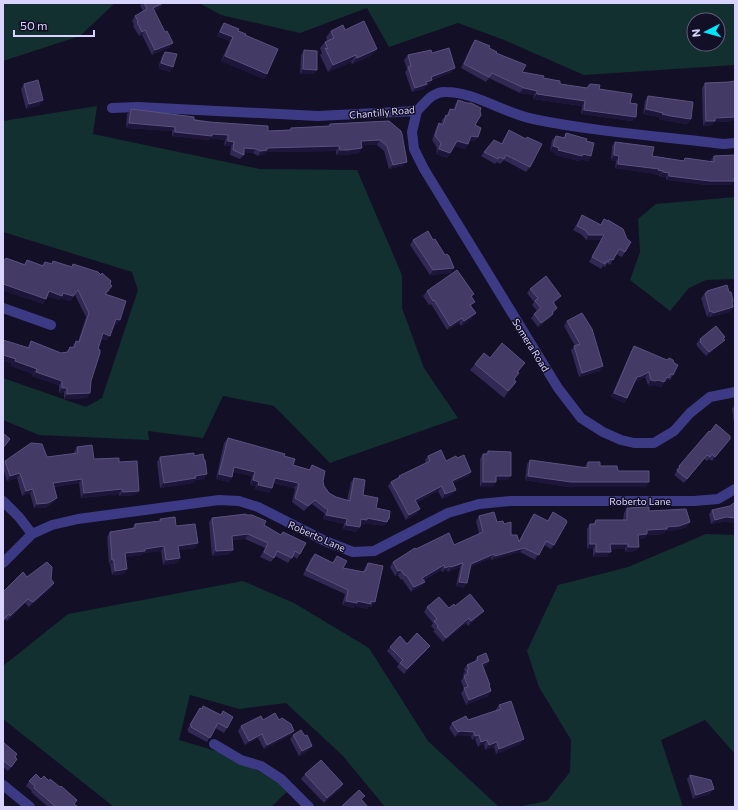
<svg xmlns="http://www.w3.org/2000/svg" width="738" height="810" font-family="Commissioner,sans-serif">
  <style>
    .green { fill: #12302f; fill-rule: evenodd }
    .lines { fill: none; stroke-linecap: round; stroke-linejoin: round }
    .minor { stroke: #3d3a85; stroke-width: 10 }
    .wall { fill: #312854 }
    .shaded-wall { fill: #1d163a }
    .building { fill: #433a66; stroke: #5a527e }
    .labels { text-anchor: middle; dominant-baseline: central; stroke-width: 3; stroke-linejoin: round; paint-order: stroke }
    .street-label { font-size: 10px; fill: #d9d4ff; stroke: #130f26 }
  </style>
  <rect width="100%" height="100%" fill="#130f26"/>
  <path class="green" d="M 3,3 L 115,3 L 80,36 L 3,61 Z
    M 199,3 L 735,3 L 735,65 L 584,75 L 504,40 L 458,23 L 389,47 L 367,8 L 300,33 L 221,15 ZM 694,20 L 718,20 L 718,44 L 694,44 Z
    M 97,106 L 93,134 L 260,169 L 357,170 L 402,275 L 402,308 L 424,368 L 458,418 L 330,463 L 274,406 L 223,396 L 203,438 L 148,431 L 149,440 L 39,435 L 3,420 L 3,378 L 86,407 L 102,398 L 138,290 L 132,272 L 3,232 L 3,121 Z
    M 735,197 L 735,279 L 706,280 L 689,288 L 670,311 L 630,280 L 640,252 L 638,219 L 656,204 Z
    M 706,534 L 735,535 L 735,754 L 705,720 L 661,740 L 683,807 L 517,807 L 547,801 L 570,772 L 571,740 L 539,687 L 527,651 L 558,585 L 628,567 Z
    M 243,581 L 294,603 L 369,648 L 428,741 L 499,807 L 385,807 L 343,756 L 286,703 L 239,709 L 190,695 L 179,740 L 226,754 L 291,788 L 271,807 L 114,807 L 3,719 L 3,666 L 68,614 Z"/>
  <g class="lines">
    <path class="minor" d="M 112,108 L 138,107 L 318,116 L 417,111 C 425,103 433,91 446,92 C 475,92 504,113 533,119 C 596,132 660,136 724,144 L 735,143
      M 417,111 L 412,132 L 414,149 L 424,169 L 558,388 L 581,418 L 603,432 L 621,440 L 634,443 L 654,443 L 674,431 L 690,413 L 710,397 L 735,392
      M 3,308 L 51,325
      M 3,501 L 19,517 L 32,534
      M 3,563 L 32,534 L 52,525 L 78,519 L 219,500 L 239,501 L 258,507 L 325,541 L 353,552 L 374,551 L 448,513 L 479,504 L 511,501 L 694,501 L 718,499 L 735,489
      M 214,744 L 241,760 L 261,766 L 281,779 L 309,807
      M 3,785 L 30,807"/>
  </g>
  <path class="wall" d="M 142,3 L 163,3 L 160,8 L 154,11 L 170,47 L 152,55 L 142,35 L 139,36 L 133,26 L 134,25 L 132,21 L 135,16 L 143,11 L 140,6 Z
    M 224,23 L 245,35 L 267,74 L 264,79 L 221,61 L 230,41 L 217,36 L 221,27 Z
    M 345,30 L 372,55 L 352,64 L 351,62 L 328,72 L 320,55 L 322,53 L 320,48 L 325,42 L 327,41 L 326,37 L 331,31 Z
    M 475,40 L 489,48 L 522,72 L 543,78 L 560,84 L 587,88 L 590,84 L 599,89 L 630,103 L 636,117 L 632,121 L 581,114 L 582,106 L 533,99 L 534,95 L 520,93 L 489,78 L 486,82 L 461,68 L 472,44 Z
    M 304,50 L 317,70 L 313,74 L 300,74 L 301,55 Z
    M 165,52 L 173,67 L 170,72 L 158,68 L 162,56 Z
    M 432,53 L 452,72 L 432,80 L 429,85 L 426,86 L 424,89 L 412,92 L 405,72 L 407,69 L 404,60 L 408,55 Z
    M 735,81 L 735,121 L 714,122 L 712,125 L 703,126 L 702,88 L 705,83 L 729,82 Z
    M 24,84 L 43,100 L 40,105 L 26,109 L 21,89 Z
    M 648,96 L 691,119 L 687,124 L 668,121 L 659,119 L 660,117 L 643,114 L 645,101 Z
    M 458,100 L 475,125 L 475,141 L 469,140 L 468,144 L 465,149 L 455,146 L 447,158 L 436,154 L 437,148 L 432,140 L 436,128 L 439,123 L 441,124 L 442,120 L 446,115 L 446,116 L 450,109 L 453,110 L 455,105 Z
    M 131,109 L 268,131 L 289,130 L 291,128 L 328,126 L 330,124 L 389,121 L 403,166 L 389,169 L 384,151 L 377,145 L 362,145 L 359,153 L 345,155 L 336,155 L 336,151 L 265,152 L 264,154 L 258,156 L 253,153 L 244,152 L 244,155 L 240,159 L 230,155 L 231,146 L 224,146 L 225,140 L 210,138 L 209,140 L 172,136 L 172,131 L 126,128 L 127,114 Z
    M 509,130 L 530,167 L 526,172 L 504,160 L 500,164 L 497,162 L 495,164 L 481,156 L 484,152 L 501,144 L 506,135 Z
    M 566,133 L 586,141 L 591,156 L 588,161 L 580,159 L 579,161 L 555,155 L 556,153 L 550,151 L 552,140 L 556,136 L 563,138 Z
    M 615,142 L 652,156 L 683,161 L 685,158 L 711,162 L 711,160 L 714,156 L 733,182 L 731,185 L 707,185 L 666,180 L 666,177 L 659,176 L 659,175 L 655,175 L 656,174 L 615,168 L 616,161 L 611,160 L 612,146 Z
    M 582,215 L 600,225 L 604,219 L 625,252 L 622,257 L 616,254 L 610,265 L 607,263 L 605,267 L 603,266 L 601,269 L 589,262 L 601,240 L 586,240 L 582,235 L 573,230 Z
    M 413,240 L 451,273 L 430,275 L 410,245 Z
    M 6,258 L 24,264 L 27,260 L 42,265 L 45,262 L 51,264 L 53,261 L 71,267 L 73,264 L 110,284 L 109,291 L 106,294 L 117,325 L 114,324 L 107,340 L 101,339 L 98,349 L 87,398 L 64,399 L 64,392 L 59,393 L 59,385 L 32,376 L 33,374 L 11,366 L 12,364 L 3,360 L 27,348 L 31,341 L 61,353 L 66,352 L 70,347 L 72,347 L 76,341 L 78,342 L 86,317 L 75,295 L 70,301 L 61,298 L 59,300 L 47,296 L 43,304 L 3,290 L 3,259 L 4,260 Z
    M 530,289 L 561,296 L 558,300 L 554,303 L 557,308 L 550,318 L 538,327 L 531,318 L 534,314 L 537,311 L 532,305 L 534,302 L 527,293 Z
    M 427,291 L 474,294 L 471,297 L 472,318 L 461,326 L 459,323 L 447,330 L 431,304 L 429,305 L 423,296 Z
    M 707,291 L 733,307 L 730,312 L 710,317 L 709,316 L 707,317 L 701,298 Z
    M 567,321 L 600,371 L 579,377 L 571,350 L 575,346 L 564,326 Z
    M 700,339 L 724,339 L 721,344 L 706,356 L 697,346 L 697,345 L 696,344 Z
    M 634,346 L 673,375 L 670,380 L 668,379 L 666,382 L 664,382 L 661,387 L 655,385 L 651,386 L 648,385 L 645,377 L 638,381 L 635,381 L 627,398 L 624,403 L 611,397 L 631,351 Z
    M 490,358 L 520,369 L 518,373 L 514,380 L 516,382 L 504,398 L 470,370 L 475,364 Z
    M 735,405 L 735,430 L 732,409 Z
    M 710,432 L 730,439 L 712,461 L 709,459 L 707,461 L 704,459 L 684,483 L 674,475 L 677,471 L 676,470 L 679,466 Z
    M 228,438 L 284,456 L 293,465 L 309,470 L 312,465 L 323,481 L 324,486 L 329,493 L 336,497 L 347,500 L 351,482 L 354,478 L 363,495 L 376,508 L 389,519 L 384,526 L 365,523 L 364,525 L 360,524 L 356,532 L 343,529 L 344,524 L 323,519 L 325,514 L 312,504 L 304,511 L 292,502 L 295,489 L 294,488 L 274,483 L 269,493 L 255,489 L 256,486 L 250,485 L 252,476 L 233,472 L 232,477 L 229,482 L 216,479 L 224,443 Z
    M 77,447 L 94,459 L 119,462 L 136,495 L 119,496 L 119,494 L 81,498 L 79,483 L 54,487 L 54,502 L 45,508 L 34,508 L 30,493 L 22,496 L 17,478 L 7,481 L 3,468 L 3,464 L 5,461 L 47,457 L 74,454 L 74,452 Z
    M 488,451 L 508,480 L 496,480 L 493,487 L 480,487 L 480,459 L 483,454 L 485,454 Z
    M 194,456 L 204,460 L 207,474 L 204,479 L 195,480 L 193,483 L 160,488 L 157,462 L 160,457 Z
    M 428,456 L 446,461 L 457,458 L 471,472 L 468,476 L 453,483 L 456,490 L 453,494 L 442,499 L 438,491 L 417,502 L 417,513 L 406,520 L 388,486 L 391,482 L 397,479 L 399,476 L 426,463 L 425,460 Z
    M 530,460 L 585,468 L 585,466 L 588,462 L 618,471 L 646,487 L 568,487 L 525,480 L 527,464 Z
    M 627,508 L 649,511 L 687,527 L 676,530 L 665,531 L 664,534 L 647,535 L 644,539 L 638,539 L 639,547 L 635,551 L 625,552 L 625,549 L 611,549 L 607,557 L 593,557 L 593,549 L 587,549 L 587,529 L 590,524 L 593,524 L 596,520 L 623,520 L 624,513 Z
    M 712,510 L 723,522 L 711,524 L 709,514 Z
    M 553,512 L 554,545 L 551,549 L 544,545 L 535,560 L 520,552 L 491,560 L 491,558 L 470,567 L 464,588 L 456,586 L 460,567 L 448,572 L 447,570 L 442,572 L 441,570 L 424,580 L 425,582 L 421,586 L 411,592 L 402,579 L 401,580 L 398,575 L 395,576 L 390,567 L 393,562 L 416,549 L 454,545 L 479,534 L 476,521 L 479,516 L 504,524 L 511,535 L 519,541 L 531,518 L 534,514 L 547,521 Z
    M 246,515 L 281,535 L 283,532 L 300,554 L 297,559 L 293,556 L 288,563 L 275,556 L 271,562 L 260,557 L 265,548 L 245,539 L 232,540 L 230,554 L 212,556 L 209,522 L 212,518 Z
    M 160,519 L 176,526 L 198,543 L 195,548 L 179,550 L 177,563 L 163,565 L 161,551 L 143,553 L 142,555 L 126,557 L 124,574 L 112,575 L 110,564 L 109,564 L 107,537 L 110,532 L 132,528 L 135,524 L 159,521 Z
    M 315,554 L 333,563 L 337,556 L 343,568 L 363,572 L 365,567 L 368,563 L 372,607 L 369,606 L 367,609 L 355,606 L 354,608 L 342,605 L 345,594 L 303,575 L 311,558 Z
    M 27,577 L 51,579 L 54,583 L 51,588 L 29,607 L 25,603 L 7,621 L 6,619 L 3,622 L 3,592 Z
    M 455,606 L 480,615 L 468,626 L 466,623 L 443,642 L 433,631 L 435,630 L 431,626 L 433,623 L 424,612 L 427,607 L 449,608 Z
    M 407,644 L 427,650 L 404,674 L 397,667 L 399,664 L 387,651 L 390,647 Z
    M 477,657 L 489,661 L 486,666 L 483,667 L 491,691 L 488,696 L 466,705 L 461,693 L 464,689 L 461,681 L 464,676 L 463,674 L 465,672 L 464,669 L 467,665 L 474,662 Z
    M 499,705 L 521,744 L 496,754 L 494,747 L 485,750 L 484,744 L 478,747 L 475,739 L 472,740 L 471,736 L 458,735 L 455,737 L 449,728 L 452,723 L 468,720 L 496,710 L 496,709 Z
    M 200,708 L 220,715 L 223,711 L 227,728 L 224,733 L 215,728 L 207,742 L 188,732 L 188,730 L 187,730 Z
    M 263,720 L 279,720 L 291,735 L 264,749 L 258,738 L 245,745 L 238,731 L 241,726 Z
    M 293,735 L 305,736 L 309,750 L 299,756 L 290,739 Z
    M 3,742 L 15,757 L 14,764 L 8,771 L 3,767 Z
    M 305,774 L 343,784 L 340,789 L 324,803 L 301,779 Z
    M 690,775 L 710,794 L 693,799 L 687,779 Z
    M 41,779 L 49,781 L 78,807 L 48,807 L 31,792 L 32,791 L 26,786 L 29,781 Z"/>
  <path class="shaded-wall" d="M 163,3 L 160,8 L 150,13 L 153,8 Z
    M 145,30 L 142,35 L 139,36 L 142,32 Z
    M 220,32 L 233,37 L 230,41 L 217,36 Z
    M 173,43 L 170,47 L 152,55 L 155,50 Z
    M 377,49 L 372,55 L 352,64 L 357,58 Z
    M 356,55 L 351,62 L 328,72 L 333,65 Z
    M 225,56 L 267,74 L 264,79 L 221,61 Z
    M 161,63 L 173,67 L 170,72 L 158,68 Z
    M 455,68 L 452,72 L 428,81 L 431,77 Z
    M 303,69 L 317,70 L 313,74 L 300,74 Z
    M 432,80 L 429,85 L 426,86 L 424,89 L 412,92 L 415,88 L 426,82 Z
    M 524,88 L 537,91 L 534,95 L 520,93 Z
    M 537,94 L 585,101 L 582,106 L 533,99 Z
    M 43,100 L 40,105 L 26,109 L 29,104 Z
    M 646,109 L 663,113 L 660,117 L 643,114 Z
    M 584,110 L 636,117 L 632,121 L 581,114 Z
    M 662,114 L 691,119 L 687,124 L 668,121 L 659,119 Z
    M 735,117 L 735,121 L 714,122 L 712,125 L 703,126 L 706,121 L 715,118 Z
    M 129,123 L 175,127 L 172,131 L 126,128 Z
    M 175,132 L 212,134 L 228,135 L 225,140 L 210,138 L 209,140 L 172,136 Z
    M 471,136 L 478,137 L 475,141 L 468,140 Z
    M 380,140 L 377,145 L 358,145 L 361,141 Z
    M 228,141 L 234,142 L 231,146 L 224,146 Z
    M 457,141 L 468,144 L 465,149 L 454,146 Z
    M 339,146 L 336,151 L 265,152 L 264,154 L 258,156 L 261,151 L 267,148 Z
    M 553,146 L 559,148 L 556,153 L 550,151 Z
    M 244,148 L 256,149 L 253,153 L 241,152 Z
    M 362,148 L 359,153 L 345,155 L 336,155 L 340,150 Z
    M 439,149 L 450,153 L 447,158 L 436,154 Z
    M 558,150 L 583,154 L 591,156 L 588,161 L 580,159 L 579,161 L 555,155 Z
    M 614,155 L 619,156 L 616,161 L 611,160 Z
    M 407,162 L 403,166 L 389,169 L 393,165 Z
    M 618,164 L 659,169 L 656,174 L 615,168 Z
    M 658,170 L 663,171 L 659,175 L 655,175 Z
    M 663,172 L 669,173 L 666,177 L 659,176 Z
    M 669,176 L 735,178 L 735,182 L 733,182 L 731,185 L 707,185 L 666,180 Z
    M 589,235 L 604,235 L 601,240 L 586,240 Z
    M 454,268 L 451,273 L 430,275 L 433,270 Z
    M 3,284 L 46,299 L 43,304 L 3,290 Z
    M 78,290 L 70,301 L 61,298 L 59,300 L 46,296 L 49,291 L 63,293 Z
    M 561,296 L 558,300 L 549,307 L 553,302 Z
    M 733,307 L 730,312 L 710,317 L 713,313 Z
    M 712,311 L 709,316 L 707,317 L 710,312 Z
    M 476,313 L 472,318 L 461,326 L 464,321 Z
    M 553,314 L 550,318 L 538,327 L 541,323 Z
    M 462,318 L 459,323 L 447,330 L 450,326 Z
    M 116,319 L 120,320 L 117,325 L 112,323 Z
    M 103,333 L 110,336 L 107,340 L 100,338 Z
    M 725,340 L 721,344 L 706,356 L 709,352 Z
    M 3,355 L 16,359 L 12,364 L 3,360 Z
    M 15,361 L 37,369 L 33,374 L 11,366 Z
    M 603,366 L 600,371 L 579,377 L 582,373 Z
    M 36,372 L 62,381 L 59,385 L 32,376 Z
    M 649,372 L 645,377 L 638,381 L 634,381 L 637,377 Z
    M 667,377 L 669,378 L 666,382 L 663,381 Z
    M 651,380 L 658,380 L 664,382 L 661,387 L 655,385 L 651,386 L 648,385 Z
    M 516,382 L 512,389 L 504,398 L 508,391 Z
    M 62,388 L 67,388 L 64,392 L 59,393 Z
    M 90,393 L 87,398 L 64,399 L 67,394 Z
    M 614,393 L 627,398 L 624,403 L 611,397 Z
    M 730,439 L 727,444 L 712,461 L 715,457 Z
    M 234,467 L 255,472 L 252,476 L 231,472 Z
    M 471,472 L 468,476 L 449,485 L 452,481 Z
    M 20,473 L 17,478 L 7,481 L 10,476 Z
    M 207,474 L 204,479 L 195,480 L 193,483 L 160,488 L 164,483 L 195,476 Z
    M 219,474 L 232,477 L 229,482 L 216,479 Z
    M 496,476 L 511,476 L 508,480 L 493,480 Z
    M 528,476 L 649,482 L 646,487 L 568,487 L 525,480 Z
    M 275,478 L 298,483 L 294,488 L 272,482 Z
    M 82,479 L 79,483 L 50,487 L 53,483 Z
    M 253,480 L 259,482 L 256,486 L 250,485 Z
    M 483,482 L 496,482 L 493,487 L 480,487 Z
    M 258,485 L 272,488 L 269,493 L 255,489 Z
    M 442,486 L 438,491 L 412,504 L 415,500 Z
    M 33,489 L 30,493 L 22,496 L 26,491 Z
    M 122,489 L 119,494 L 81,498 L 84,493 Z
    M 456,490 L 453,494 L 442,499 L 445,494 Z
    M 139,491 L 136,495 L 119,496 L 123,492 Z
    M 57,498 L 54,502 L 45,508 L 34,508 L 37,504 Z
    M 315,500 L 312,504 L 304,511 L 308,506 Z
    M 420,509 L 417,513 L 406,520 L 409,515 Z
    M 326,515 L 347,519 L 344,524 L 323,519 Z
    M 726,517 L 735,518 L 735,523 L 723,522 L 711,524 L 715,520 Z
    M 367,518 L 388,519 L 389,519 L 384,526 L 365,523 L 364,525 L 358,524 L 361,519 Z
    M 690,522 L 687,527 L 676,530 L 665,531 L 664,534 L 647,535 L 644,539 L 635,539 L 638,535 L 647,530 Z
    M 346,525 L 360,527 L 356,532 L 343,529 Z
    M 248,534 L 245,539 L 229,540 L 232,536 Z
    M 198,543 L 195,548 L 175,551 L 178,546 Z
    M 590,544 L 596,544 L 593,549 L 587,549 Z
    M 610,544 L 628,544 L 625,549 L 607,549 Z
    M 164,546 L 161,551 L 143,553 L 142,555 L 122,558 L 125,553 L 145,549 Z
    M 628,547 L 639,547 L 635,551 L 625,552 Z
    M 524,548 L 520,552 L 491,560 L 495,556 Z
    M 233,550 L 230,554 L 212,556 L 216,551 Z
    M 596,552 L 611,552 L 607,557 L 593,557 Z
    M 494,554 L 491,558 L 468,568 L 471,564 Z
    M 180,558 L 177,563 L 163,565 L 166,560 Z
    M 112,560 L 114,560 L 110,564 L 109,564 Z
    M 463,563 L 460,567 L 448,572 L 451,567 Z
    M 444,565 L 441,570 L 419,582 L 422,578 Z
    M 450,566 L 447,570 L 442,572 L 445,568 Z
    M 127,569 L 124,574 L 112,575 L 115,571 Z
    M 401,570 L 398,575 L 395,576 L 398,571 Z
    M 425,582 L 421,586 L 411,592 L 414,587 Z
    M 459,582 L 467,583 L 464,588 L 456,586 Z
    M 54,583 L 51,588 L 29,607 L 33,602 Z
    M 28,599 L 25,603 L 7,621 L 10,616 Z
    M 346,601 L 371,601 L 375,602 L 372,607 L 369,606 L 367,609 L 355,606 L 354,608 L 342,605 Z
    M 484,611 L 480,615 L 468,626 L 471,621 Z
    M 469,618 L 466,623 L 443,642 L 446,638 Z
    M 430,646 L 427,650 L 404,674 L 407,669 Z
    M 489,661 L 486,666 L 479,669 L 482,664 Z
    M 491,691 L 488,696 L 466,705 L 469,700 Z
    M 294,731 L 291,735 L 264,749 L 267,745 Z
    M 461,731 L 474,732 L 471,736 L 458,735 L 455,737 L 458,732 Z
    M 262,734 L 258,738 L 245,745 L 249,741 Z
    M 479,735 L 475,739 L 472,740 L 475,736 Z
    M 524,739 L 521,744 L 496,754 L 499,749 Z
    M 487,740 L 484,744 L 478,747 L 481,742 Z
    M 497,742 L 494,747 L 485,750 L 489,745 Z
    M 312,746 L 309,750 L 299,756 L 302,751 Z
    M 343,784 L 340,789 L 324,803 L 327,798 Z
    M 714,789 L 710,794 L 693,799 L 696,795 Z"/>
  <path class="building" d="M 144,3 L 163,3 L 153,8 L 165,32 L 167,31 L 173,43 L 155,50 L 145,30 L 142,32 L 137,22 L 138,21 L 135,16 L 147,9 Z
    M 364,21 L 377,49 L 357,58 L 356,55 L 333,65 L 325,48 L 328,49 L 325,42 L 334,38 L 331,31 L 343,25 L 345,30 Z
    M 224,23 L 239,29 L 238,31 L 246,34 L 245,35 L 278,49 L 267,74 L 225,56 L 233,37 L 220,32 Z
    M 475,40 L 490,46 L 489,48 L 497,52 L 496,53 L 526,65 L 522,72 L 544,76 L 543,78 L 560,81 L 560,84 L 587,88 L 590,84 L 600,85 L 599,89 L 632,94 L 630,103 L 637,104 L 636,117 L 584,110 L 585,101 L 537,94 L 537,91 L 524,88 L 492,73 L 489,77 L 464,64 Z
    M 449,48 L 455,68 L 431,77 L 432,80 L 426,82 L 427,84 L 415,88 L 408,67 L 411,66 L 408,55 L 431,50 L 432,53 Z
    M 304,50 L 317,51 L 317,70 L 303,69 Z
    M 165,52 L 177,54 L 173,67 L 161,63 Z
    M 38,80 L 43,100 L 29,104 L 24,84 Z
    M 735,81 L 735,117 L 715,118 L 715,121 L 706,121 L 705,83 L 729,82 Z
    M 648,96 L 693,102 L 691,119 L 671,116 L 662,114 L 663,113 L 646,109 Z
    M 458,100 L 467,103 L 471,103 L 481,108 L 480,111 L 481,115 L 475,125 L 481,128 L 478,137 L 471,136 L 468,144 L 457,141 L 450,153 L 439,149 L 441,143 L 435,136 L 439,123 L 443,125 L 446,115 L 448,116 L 450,109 L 455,110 Z
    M 131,109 L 194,117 L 194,120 L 209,122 L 268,126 L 268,131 L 291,130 L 291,128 L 330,126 L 330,124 L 389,121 L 401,131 L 402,134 L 407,162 L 393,165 L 387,146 L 380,140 L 361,141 L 362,148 L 348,150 L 340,150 L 339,146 L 267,148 L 267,150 L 261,151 L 256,149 L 244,148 L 244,155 L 233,150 L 234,142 L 228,141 L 228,135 L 212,134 L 212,136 L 175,132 L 175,127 L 129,123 Z
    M 509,130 L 526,139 L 527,137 L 542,144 L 530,167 L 506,155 L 504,159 L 499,157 L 498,159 L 484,152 L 494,140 L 502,144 Z
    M 566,133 L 587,139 L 586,141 L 594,143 L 591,156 L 583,154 L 582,156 L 558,150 L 559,148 L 553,146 L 556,136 L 565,138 Z
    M 615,142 L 654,147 L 652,156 L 684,161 L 685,158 L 714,162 L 714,156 L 735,155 L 735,178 L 734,178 L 734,181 L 710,181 L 669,176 L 669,173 L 663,172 L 663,171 L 658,170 L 659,169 L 618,164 L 619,156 L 614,155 Z
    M 582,215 L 601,225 L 604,219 L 608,221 L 608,220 L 623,229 L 627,239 L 631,242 L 625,252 L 619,249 L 613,260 L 610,259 L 608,262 L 606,261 L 605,264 L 592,257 L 604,235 L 589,235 L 585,230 L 577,226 Z
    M 428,231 L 433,240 L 435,239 L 445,255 L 447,254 L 449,256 L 454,268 L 433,270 L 413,240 Z
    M 6,258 L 25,265 L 27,260 L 43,266 L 45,262 L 52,264 L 53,261 L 72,267 L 73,264 L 98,272 L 101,275 L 102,273 L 111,281 L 110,284 L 112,286 L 105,294 L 126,301 L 120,320 L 116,319 L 110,336 L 103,333 L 98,349 L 100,350 L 100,353 L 91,381 L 90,393 L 67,394 L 67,388 L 62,388 L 62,381 L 36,372 L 37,369 L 15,361 L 16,359 L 3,355 L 3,340 L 29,348 L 31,341 L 61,353 L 68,352 L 70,347 L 74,348 L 76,341 L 79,342 L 89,313 L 78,290 L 73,296 L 63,293 L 62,296 L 49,291 L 46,299 L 3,284 L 3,259 L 5,260 Z
    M 457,270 L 474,294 L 471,296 L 475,302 L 470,305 L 476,313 L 464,321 L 462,318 L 450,326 L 434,300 L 433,301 L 427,291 Z
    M 546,276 L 561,296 L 553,302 L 557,308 L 552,312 L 553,314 L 541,323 L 534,314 L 541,308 L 535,301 L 538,298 L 530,289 Z
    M 727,285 L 729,292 L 731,292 L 733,301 L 732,301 L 733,307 L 713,313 L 712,311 L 710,312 L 705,293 L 707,293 L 707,291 Z
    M 582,313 L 592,329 L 603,366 L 582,373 L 574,346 L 580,344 L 567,321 Z
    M 716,326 L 725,337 L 723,338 L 725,340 L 709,352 L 700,342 L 701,341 L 700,339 Z
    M 502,343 L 525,363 L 517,372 L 519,373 L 514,379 L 516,382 L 508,391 L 475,364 L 484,353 L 490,358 Z
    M 634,346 L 667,360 L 669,358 L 673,360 L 674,363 L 678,365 L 673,375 L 670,374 L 669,378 L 667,377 L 664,382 L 658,380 L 655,381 L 651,380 L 649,372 L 641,376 L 637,377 L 627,398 L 614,393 Z
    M 716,424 L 730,436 L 730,439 L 715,457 L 712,454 L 710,457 L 707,455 L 687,479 L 677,471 L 680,467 L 679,466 L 709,431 L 710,432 Z
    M 3,433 L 10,439 L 3,448 Z
    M 228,438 L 285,454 L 284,456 L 295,459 L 293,465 L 310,470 L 312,465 L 325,471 L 323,481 L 324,486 L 329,493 L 336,497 L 350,501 L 354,478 L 365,480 L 363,495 L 378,498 L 376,508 L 390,511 L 389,519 L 388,519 L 387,522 L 367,518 L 367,520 L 361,519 L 360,527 L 346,525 L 347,519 L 326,515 L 328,510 L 315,500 L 308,506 L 295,498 L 299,484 L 298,483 L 275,478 L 272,488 L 258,485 L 259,482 L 253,480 L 255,472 L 234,467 L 232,477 L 219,474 Z
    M 31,443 L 42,444 L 47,457 L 78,453 L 77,447 L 92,445 L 94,459 L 119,458 L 119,462 L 137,461 L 139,491 L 123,492 L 122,489 L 84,493 L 82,479 L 53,483 L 57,498 L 48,503 L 37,504 L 33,489 L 26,491 L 20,473 L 10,476 L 5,461 Z
    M 441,450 L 446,461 L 456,456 L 457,458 L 464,455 L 471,472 L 452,481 L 456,490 L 445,494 L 442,486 L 415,500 L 420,509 L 409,515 L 391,482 L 400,477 L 399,476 L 430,461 L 428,456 Z
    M 488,451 L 511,452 L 511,476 L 496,476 L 496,482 L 483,482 L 483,454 L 488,454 Z
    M 194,453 L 194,456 L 203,454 L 204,460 L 205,460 L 207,474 L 195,476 L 196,478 L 164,483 L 160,457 Z
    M 530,460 L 588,468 L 588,462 L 600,462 L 600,466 L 617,466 L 618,471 L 649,471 L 649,482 L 571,482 L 528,476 Z
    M 735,502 L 735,518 L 726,517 L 715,520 L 712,510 L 730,506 Z
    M 649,507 L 649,511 L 686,509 L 690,522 L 679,526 L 667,527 L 667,529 L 647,530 L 647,534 L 638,535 L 639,547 L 628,547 L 628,544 L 610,544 L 611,552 L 596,552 L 596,544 L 590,544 L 590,524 L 595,524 L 596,520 L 627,520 L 627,508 Z
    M 494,512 L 497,522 L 503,521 L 504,524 L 511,522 L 511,535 L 517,535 L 519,542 L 534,514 L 548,521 L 553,512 L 566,520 L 567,522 L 554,545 L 546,541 L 539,555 L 524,548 L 495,556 L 494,554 L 471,564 L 467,583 L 459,582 L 463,563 L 451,567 L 450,566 L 445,568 L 444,565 L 422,578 L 425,582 L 414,587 L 406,575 L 404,575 L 401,570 L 398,571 L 393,562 L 415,548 L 416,549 L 449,533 L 454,545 L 483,532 L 479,516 Z
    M 246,514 L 246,515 L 252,515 L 266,521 L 264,525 L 281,535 L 283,532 L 306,543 L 300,554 L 295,551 L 292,558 L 277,551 L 274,558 L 264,552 L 268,543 L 248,534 L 232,536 L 233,550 L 216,551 L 212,518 Z
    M 175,517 L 176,526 L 195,524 L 198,543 L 178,546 L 180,558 L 166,560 L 164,546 L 145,549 L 145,551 L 125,553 L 127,569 L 115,571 L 114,560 L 112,560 L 110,532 L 135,528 L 135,524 L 161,521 L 160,519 Z
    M 315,554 L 333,563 L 337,556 L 347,561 L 343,568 L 364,572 L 365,570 L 366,570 L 368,563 L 383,566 L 375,602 L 371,601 L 371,604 L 357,601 L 357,603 L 346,601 L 348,590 L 306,570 Z
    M 47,562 L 52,567 L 51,579 L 54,583 L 33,602 L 28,599 L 10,616 L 9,614 L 3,620 L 3,592 L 23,572 L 27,577 Z
    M 470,594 L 484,611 L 471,621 L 469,618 L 446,638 L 437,627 L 438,626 L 434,621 L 437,619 L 427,607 L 439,597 L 449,608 L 454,604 L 455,606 Z
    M 417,633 L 430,646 L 407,669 L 400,663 L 403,660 L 390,647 L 400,636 L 407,644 Z
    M 486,653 L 489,661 L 482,664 L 490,685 L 489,685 L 491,691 L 469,700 L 464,688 L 468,687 L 464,676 L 468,674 L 467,670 L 469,669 L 467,665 L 478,660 L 477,657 Z
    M 511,701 L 524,739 L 499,749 L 497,742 L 489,745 L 487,740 L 481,742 L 479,735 L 475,736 L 474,732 L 461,731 L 458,732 L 452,723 L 466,716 L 468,720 L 501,709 L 499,705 Z
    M 203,706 L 221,715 L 223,711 L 233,717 L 227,728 L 218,723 L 210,738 L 191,727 L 192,726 L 190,725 L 200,708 L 202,709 Z
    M 275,713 L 279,720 L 282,718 L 291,724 L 294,731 L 267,745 L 262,734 L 249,741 L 241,726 L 261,716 L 263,720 Z
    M 301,730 L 305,736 L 307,735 L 312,746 L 302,751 L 293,735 Z
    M 3,742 L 17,754 L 15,757 L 17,759 L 11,767 L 3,760 Z
    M 321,760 L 343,784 L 327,798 L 305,774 Z
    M 36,774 L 41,779 L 44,776 L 49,781 L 50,779 L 60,787 L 61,786 L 77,800 L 74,804 L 78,807 L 56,807 L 34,788 L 35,786 L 29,781 Z
    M 690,775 L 711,780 L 714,789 L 696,795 Z
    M 359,790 L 365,796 L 361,799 L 368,807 L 341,807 Z"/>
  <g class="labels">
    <g class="street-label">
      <text transform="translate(382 112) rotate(-5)">Chantilly Road</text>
      <text transform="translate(531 345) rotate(58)">Somera Road</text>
      <text x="640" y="501">Roberto Lane</text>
      <text transform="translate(317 536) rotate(24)">Roberto Lane</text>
    </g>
  </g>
  <rect width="738" height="810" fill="none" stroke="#d9d4ff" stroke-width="8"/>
  <g transform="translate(706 32) rotate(264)"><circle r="19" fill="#130f26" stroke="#625e7d"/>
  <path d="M0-3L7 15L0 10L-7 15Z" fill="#00e5ff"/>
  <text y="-6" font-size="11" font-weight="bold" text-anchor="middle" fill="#d9d4ff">N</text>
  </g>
  <path d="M14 30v6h80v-6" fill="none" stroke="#d9d4ff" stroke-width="2"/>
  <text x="20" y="30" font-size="12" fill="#d9d4ff" stroke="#130f26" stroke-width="3" paint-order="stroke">50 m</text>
</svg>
